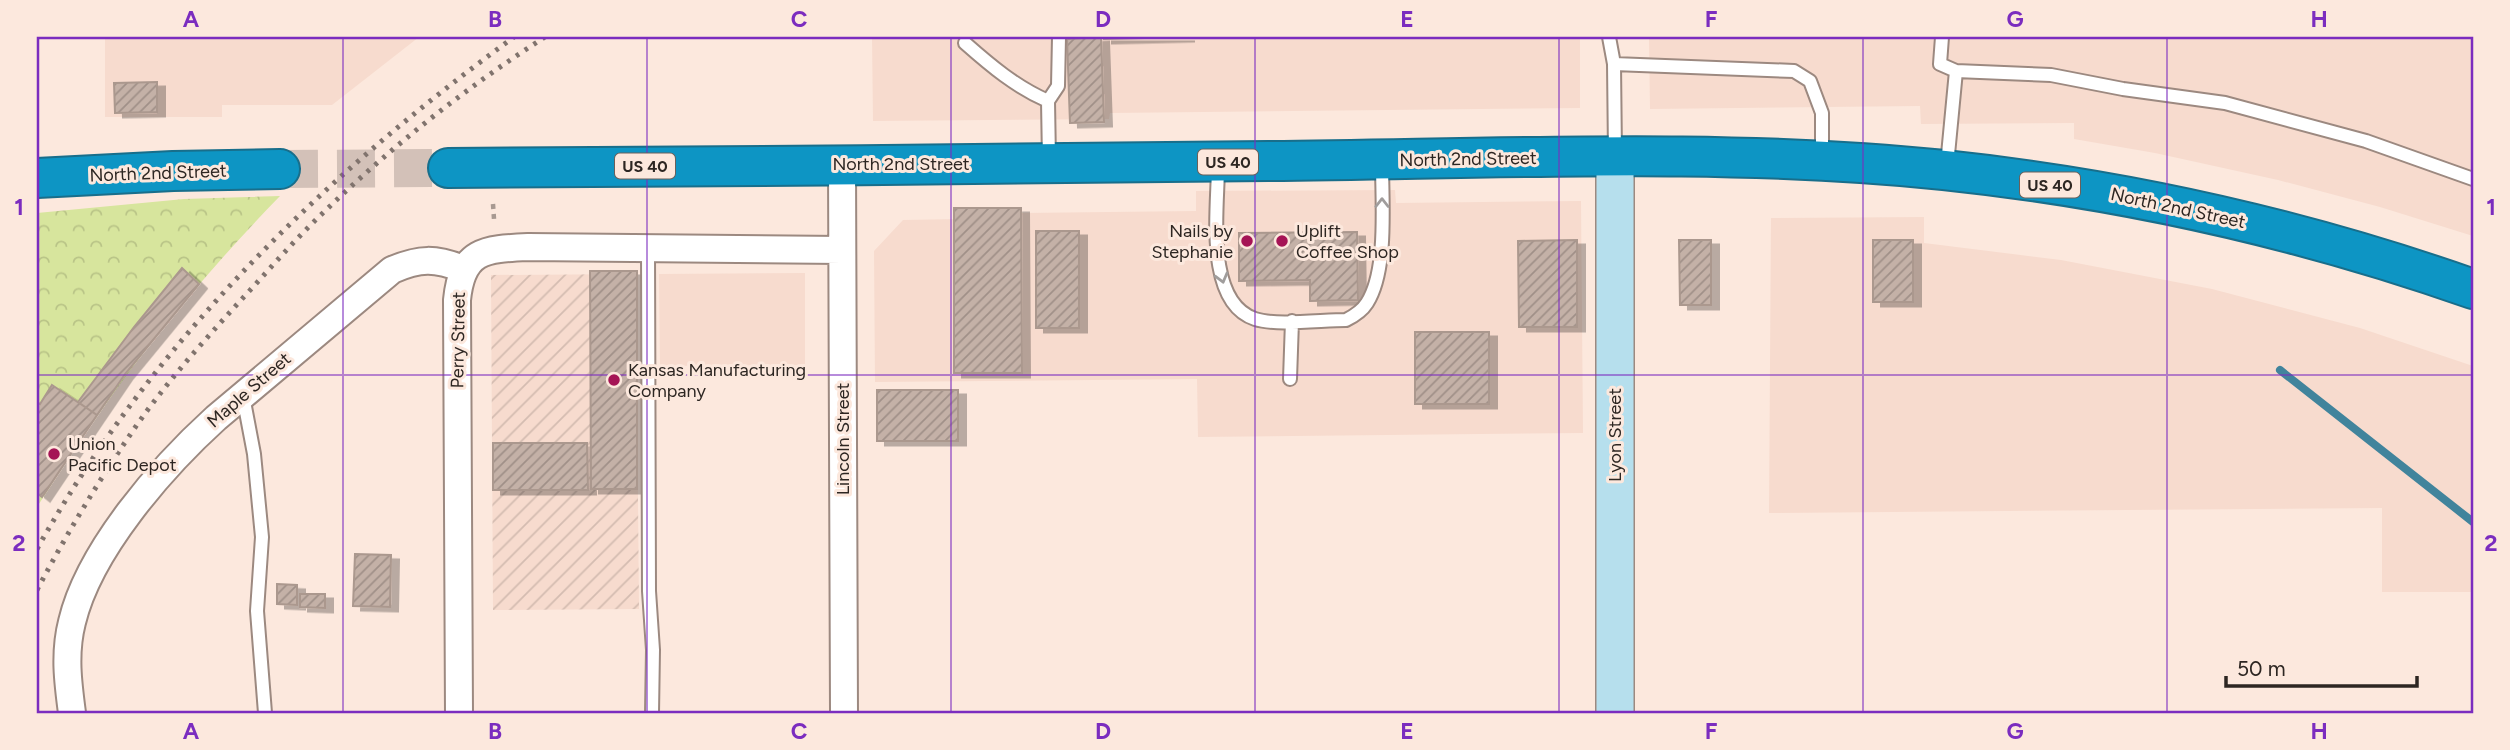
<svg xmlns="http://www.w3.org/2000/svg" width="2510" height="750" font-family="Figtree,sans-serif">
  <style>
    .built { fill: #f7dbce }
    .industrial { fill: url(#industrial-furrows) }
    .park { fill: url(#park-crowns) }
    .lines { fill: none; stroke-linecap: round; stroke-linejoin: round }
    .stream { stroke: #41849c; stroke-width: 8 }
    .building { fill: url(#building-hatch); stroke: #ab988e; stroke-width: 2; filter: url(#shadow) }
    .highway-tunnel { stroke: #d3c1b8; stroke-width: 38; stroke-dasharray: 38 19; stroke-linecap: butt }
    .lane-casing { stroke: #9c8980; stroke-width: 16 }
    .street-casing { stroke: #9c8980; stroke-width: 30 }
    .secondary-casing { stroke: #9c8980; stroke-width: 40 }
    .highway-casing { stroke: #186e8b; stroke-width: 42 }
    .path { stroke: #a89991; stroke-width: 4.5; stroke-dasharray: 5 5; stroke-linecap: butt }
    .lane { stroke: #fff; stroke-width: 12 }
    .street { stroke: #fff; stroke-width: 26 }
    .secondary { stroke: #b6dfed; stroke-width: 37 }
    .highway { stroke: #0d95c4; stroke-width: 38 }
    .rail { stroke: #80736d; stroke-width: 5; stroke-dasharray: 3.5 7; stroke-linecap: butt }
    .oneway { stroke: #a09d9c }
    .grid { fill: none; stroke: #7b2cbf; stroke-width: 2; stroke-opacity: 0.55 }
    .poi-dot { fill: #a51455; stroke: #fce8dd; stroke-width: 2.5 }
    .labels { text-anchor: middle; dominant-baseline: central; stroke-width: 6; stroke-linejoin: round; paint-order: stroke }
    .shield { fill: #fce8dd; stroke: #6b605a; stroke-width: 2 }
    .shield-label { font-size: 16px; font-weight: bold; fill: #2d2622 }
    .street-label { font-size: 18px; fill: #2d2622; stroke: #fce8dd }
    .poi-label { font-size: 18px; fill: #2d2622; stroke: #fce8dd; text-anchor: start }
    .neatline { fill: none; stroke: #7b2cbf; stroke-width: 2.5 }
    .grid-label { font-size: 23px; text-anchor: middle; font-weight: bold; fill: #7b2cbf }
  </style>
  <defs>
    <pattern id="industrial-furrows" width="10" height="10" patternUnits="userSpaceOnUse" patternTransform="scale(1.75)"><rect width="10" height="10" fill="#f7dbce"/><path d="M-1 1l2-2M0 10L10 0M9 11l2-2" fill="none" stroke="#d4bcb1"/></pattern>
    <pattern id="park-crowns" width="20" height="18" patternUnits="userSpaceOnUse" patternTransform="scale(1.75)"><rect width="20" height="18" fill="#d7e59d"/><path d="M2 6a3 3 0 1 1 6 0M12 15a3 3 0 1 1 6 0" fill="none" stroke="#b9c487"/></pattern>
    <pattern id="building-hatch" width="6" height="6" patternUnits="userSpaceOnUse" patternTransform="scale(1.75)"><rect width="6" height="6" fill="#c4b1a7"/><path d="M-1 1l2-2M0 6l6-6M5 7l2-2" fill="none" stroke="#a09088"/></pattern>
    <filter id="shadow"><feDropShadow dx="8" dy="4.5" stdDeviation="0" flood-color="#0004"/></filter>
  </defs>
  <rect width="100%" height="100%" fill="#fce8dd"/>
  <path class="built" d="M 105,37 L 419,37 L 332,105 L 222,105 L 222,117 L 105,117 Z
    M 872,37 L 1580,37 L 1580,108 L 1110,113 L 1109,119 L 873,121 Z
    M 1649,37 L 2473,37 L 2473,236 L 2380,207 L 2278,180 L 2155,153 L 2074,139 L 2074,123 L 1921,124 L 1920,106 L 1650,109 Z
    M 1395,190 L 1396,203 L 1581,201 L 1583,433 L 1198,437 L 1197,379 L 875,382 L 874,251 L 903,220 L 1022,218 L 1022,213 L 1196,211 L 1196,191 Z
    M 1924,217 L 1924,243 L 2061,260 L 2212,289 L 2360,328 L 2473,366 L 2473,592 L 2382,592 L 2382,508 L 1769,513 L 1771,218 Z
    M 805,273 L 805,365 L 660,366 L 659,274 Z"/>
  <path class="industrial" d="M 636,274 L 639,609 L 493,610 L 491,275 Z"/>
  <path class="park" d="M 280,196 C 217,261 157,331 105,405 C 81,438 59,473 37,507 L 37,213 L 184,199 Z"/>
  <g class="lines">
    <path class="stream" d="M 2280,370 L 2473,522"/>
  </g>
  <path class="building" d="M 1101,37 L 1104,122 L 1070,123 L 1067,39 Z
    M 1104,37 L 1187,37 L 1104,39 Z
    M 157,82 L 157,112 L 115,113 L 114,83 Z
    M 954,208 L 1021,208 L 1022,373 L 954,373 Z
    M 1036,231 L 1079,231 L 1079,328 L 1036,328 Z
    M 1357,232 L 1358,300 L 1310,301 L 1310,280 L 1239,281 L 1239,233 Z
    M 1577,240 L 1577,327 L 1519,327 L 1518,241 Z
    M 1679,240 L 1711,240 L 1711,305 L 1680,305 Z
    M 1873,240 L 1913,240 L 1913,302 L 1873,302 Z
    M 182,268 L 199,284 L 125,374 L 97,415 L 78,402 L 134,327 Z
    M 590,271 L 637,271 L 637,489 L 591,489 Z
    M 1415,332 L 1489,332 L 1489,404 L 1415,404 Z
    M 52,385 L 97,415 L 42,497 L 37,493 L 37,402 L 40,404 Z
    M 877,390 L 958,390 L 958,441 L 877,441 Z
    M 493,443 L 587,443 L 588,490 L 493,490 Z
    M 355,554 L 391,555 L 390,607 L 353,606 Z
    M 277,584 L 297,585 L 297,605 L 277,604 Z
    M 300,594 L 325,594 L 325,608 L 300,607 Z"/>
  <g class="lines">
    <path class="highway-tunnel" d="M 280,169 L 448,168"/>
    <defs>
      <path id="lane" d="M 1609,37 L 1614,64 L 1615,154
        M 1942,37 L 1940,64 L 1956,71 L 1947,165
        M 965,43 C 991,66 1016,87 1048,101
        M 1614,64 L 1794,71 L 1810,81 L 1822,113 L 1822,156
        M 1956,71 L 2051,75 L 2123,89 L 2225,103 L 2366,141 L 2473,179
        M 1049,160 L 1048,101 L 1058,86 L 1059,37
        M 1218,166 C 1218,207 1204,302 1255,319 C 1276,326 1322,320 1346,320 C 1354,316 1362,311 1367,303 C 1388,270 1382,202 1382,163
        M 648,248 L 649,591 L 653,650 L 652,713
        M 1290,379 L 1292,321
        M 243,396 L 254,454 L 262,537 L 257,611 L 265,713"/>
      <path id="street" d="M 842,164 L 844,713
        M 72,713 C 68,683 64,653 72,622 C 89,550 162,467 216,418 L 392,270 C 420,258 435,258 463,269
        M 459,713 L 457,300 C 462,250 484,249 528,247 L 842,250"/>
      <path id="secondary" d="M 1615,713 L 1615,158"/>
      <path id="highway" d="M 448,168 C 721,166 995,165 1268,161 C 1492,159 1721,147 1944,170 C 2125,189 2302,229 2473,289
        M 37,178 L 173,171 L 280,169"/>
    </defs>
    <use href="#lane" class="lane-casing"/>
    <use href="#street" class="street-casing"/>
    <use href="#secondary" class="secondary-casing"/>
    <use href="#highway" class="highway-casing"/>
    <path class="path" d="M 493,204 L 494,219"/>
    <use href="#lane" class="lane"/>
    <use href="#street" class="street"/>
    <use href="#secondary" class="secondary"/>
    <use href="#highway" class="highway"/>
    <path class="rail" d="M 37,549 C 154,340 322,177 514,37
      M 37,590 C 65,537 96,485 130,435 C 162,387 202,343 241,300 C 269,270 295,239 325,211 C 392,146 467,87 545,37"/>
  </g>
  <defs><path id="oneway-chevron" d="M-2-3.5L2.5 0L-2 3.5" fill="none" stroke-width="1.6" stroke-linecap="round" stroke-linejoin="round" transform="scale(1.75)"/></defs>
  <g class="oneway">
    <use href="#oneway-chevron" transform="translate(1382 203) rotate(-90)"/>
    <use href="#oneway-chevron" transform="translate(1222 278) rotate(75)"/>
  </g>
  <path class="grid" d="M 343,37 L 343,713M 647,37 L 647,713M 951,37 L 951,713M 1255,37 L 1255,713M 1559,37 L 1559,713M 1863,37 L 1863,713M 2167,37 L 2167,713M 37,375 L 2473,375"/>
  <g class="poi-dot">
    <circle cx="1247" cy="241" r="7"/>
    <circle cx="1282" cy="241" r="7"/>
    <circle cx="614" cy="380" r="7"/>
    <circle cx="54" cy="454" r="7"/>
  </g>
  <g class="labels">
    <g class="shield">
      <rect x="1198" y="149.5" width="60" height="25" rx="5"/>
      <rect x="615" y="153.5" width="60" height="25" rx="5"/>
      <rect x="2020" y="172.5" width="60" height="25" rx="5"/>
    </g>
    <g class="shield-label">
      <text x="1228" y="162">US 40</text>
      <text x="645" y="166">US 40</text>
      <text x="2050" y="185">US 40</text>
    </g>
    <g class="street-label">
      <text transform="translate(1468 159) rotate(-1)">North 2nd Street</text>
      <text x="901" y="164">North 2nd Street</text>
      <text transform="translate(158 173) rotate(-2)">North 2nd Street</text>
      <text transform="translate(2178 208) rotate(12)">North 2nd Street</text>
      <text transform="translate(458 340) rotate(-89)">Perry Street</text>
      <text transform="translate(249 390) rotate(-41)">Maple Street</text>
      <text transform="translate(1615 435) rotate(-90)">Lyon Street</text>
      <text transform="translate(843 439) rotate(-90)">Lincoln Street</text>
    </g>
    <g class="poi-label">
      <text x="1233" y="231" text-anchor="end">Nails by<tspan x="1233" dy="21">Stephanie</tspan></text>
      <text x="1296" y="231">Uplift<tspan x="1296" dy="21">Coffee Shop</tspan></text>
      <text x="628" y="370">Kansas Manufacturing<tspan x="628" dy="21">Company</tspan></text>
      <text x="68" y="444">Union<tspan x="68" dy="21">Pacific Depot</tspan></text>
    </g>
  </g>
  <rect width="2510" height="750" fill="none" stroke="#fce8dd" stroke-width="77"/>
  <path d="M2226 676v10h191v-10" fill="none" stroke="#2d2622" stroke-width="3.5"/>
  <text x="2237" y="676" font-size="21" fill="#2d2622" stroke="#fce8dd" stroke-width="5" paint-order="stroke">50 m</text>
  <rect x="38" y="38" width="2434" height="674" class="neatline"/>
  <g class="grid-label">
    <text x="191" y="27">A</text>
    <text x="495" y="27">B</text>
    <text x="799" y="27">C</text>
    <text x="1103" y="27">D</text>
    <text x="1407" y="27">E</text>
    <text x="1711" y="27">F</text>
    <text x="2015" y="27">G</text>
    <text x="2319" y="27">H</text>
    <text x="19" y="215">1</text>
    <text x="2491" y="215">1</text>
    <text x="19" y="551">2</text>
    <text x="2491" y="551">2</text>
    <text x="191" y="739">A</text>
    <text x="495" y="739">B</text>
    <text x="799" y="739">C</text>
    <text x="1103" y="739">D</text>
    <text x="1407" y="739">E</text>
    <text x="1711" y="739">F</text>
    <text x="2015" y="739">G</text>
    <text x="2319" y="739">H</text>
  </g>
</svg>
